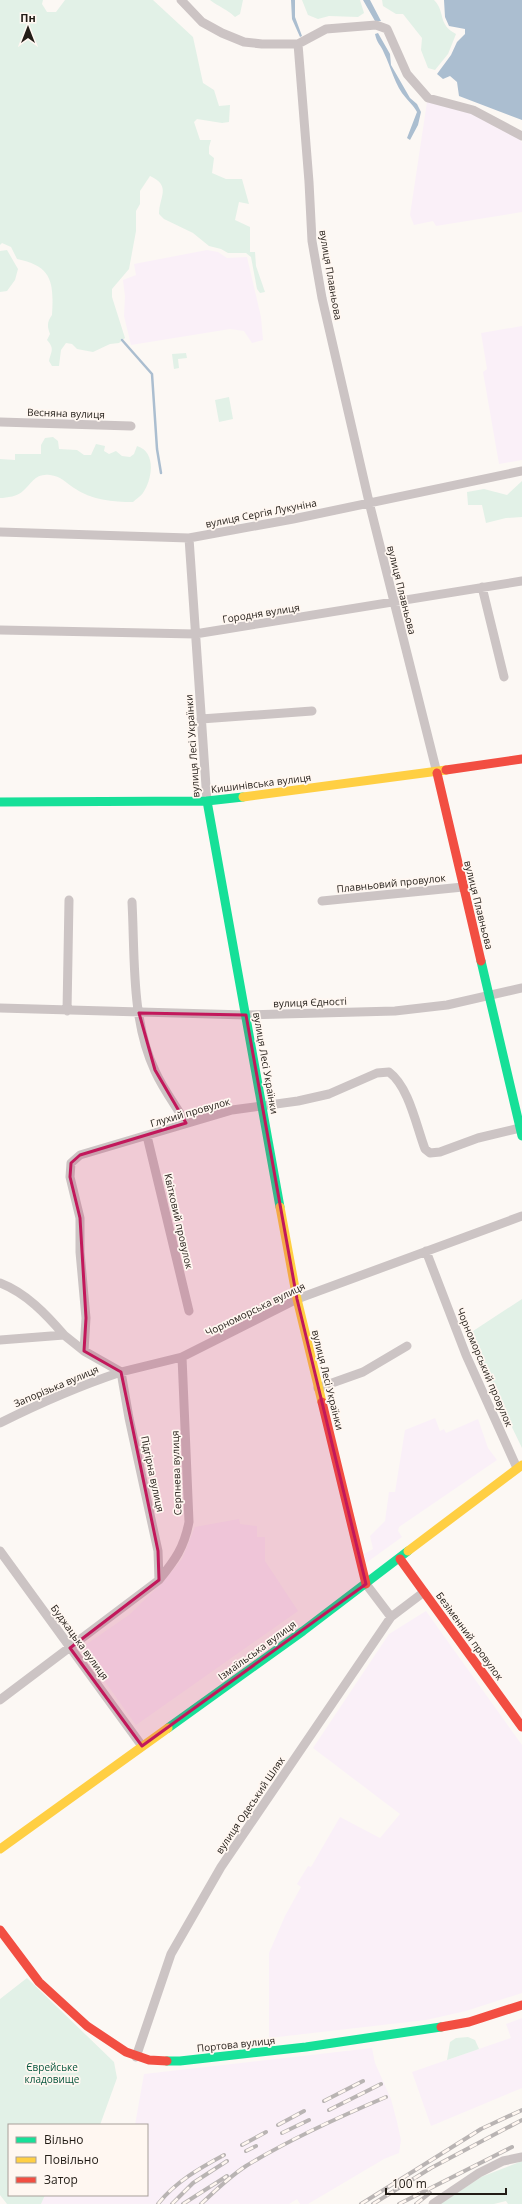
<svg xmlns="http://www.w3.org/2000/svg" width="522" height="2204" viewBox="0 0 522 2204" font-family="'Open Sans',sans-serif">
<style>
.industrial{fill:#faf0f8}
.green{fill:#e2f1e7}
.water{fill:#abbed0}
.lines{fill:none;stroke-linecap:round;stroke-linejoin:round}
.stream{stroke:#abbed0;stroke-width:2.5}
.street{stroke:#ccc4c4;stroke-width:9}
.fast{stroke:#16e098;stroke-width:9}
.slow{stroke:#ffcf43;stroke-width:9}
.jam{stroke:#f24e42;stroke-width:9}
.rail-casing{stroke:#b9b4b3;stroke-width:4}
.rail{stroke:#fff7f1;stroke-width:2.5;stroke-dasharray:8;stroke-linecap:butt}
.marked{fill:#c2185b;fill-opacity:0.2;stroke:#c2185b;stroke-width:3;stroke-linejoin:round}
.labels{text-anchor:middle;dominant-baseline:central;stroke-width:3.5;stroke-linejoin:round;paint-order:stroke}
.street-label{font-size:10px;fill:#221c16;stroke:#fff7f1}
.park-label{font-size:10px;fill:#07563d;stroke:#fff7f1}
</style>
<rect width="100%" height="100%" fill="#fcf8f4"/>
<!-- industrial -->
<path class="industrial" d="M427,102l44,10 48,26 3,5v69l-86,14 -3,-5 -19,4 -4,-10z
M207,250l11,2 9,6 20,-1 14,60 2,23 -11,3 -8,-12 -14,-2 -99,16 -7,-29 1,-20 -2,-16 13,-5 -2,-11z
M522,326v134l-23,4 -16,-92 4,-3 -6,-36z
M435,1418l5,13 4,-2 2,4 32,-14 10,29 9,12 -98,67 -1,4 4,6 -36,26 -2,-9 9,-5 -3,-13 15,-15 4,-29h6l10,-62z
M239,1519l1,5 17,2v11h8v24l33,50 -162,114 -55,-77 48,-33 34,-33 19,-23 13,-32z
M426,1611l96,134v248l-56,18 -40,9 -157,18v-85l16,-37 16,-29 -4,-3 11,-18 3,1 29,-50 40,21 20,-24 -87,-66 76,-114z
M522,2018v70l-91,38 -19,-54 99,-34 -5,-14z
M372,2048l3,15 16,36 6,23 4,18 -2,13 -15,6 -76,45h-8l-3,-5 -8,5h-248l4,-9h102v-70h-12l9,-51z"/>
<!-- green -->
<path class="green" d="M0,0h43l-1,4 5,8h9l9,-12h88l40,37 10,46 11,7 5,16 11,-1 -1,17 -7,1 -25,-4 -3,3 6,18h11l-2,7v7l5,4 -2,15 14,6h16l7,25 -10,-2 -4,18 15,7v25h5l1,14 9,26 -5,1 -3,-4 -6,-32 -5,-4h-18l-7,-4 -12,-3 -16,-13 -29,-14 -5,-5c0,-17 13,-28 -9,-38l-10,15v13l-4,7v20l-7,38 -17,20v8l13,41 -6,5 -9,1 -17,8 -16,-3 -5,-5 -6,-1 -5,7 -2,16h-7l-3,-5c2,-10 6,-12 -2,-21l3,-6c-3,-8 -3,-12 2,-19 2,-33 0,-49 -35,-56l-6,-12 -9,-4 -2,2z
M210,0h33l-3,14 -5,3c-8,-8 -16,-10 -25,-17z
M302,0h58l4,13 -6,4 -29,-1 -11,3 -10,-4z
M382,0h52c12,12 3,24 22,34l-8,20 -13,16 -7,-2 -7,-18 1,-12 -19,-24h-7l-13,-8z
M7,250l11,19 -3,11 -8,11 -7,1v-41z
M186,353l1,5 -9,1 1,9 -5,1 -2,-15z
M229,397l4,22 -14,3 -4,-22z
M53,437l5,4 1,8 18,1 7,5h7l5,-11 9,2 -1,5 5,3 7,-3 6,5 8,1 4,-3 3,-8c20,6 15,34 6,47 -2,3 -7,6 -10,9 -20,0 -42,-2 -59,-14 -8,-5 -13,-12 -24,-13 -15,-2 -18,8 -27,16 -5,5 -16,7 -23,7v-39l15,1v-6h26v-9l4,-7z
M522,481v36l-16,1 -20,5 -4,-18h-14l-1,-13 17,-3 23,6z
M522,1299v149l-47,-97 -5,-18z
M27,1978l87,84 3,16 -17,47h-91v70h36l-4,9h-34l-7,-9v-196z
M468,2037l7,3 4,9 -32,11 3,-18 6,-4z
M522,2161v43h-14l-2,-3 -12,3h-54l41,-27z"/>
<!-- water -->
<path class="water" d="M291,0h4v17l7,19 -2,1 -8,-18z
M363,0h7l11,21h-6z
M444,0h78v120l-63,-24 -2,-14 -7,-6 -7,3 -6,-5 14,-19 6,-13 8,-8v-5l-16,-3 -4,-9z
M378,33l12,21 1,11 19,33 7,6 4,8 -3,13 -8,15 -3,-2 10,-26c-4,-7 -7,-9 -11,-14 -11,-12 -15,-31 -22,-45 -3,-8 -7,-9 -9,-19z"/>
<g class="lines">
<!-- stream -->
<path class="stream" d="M122,340l30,34 5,75 4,24"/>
<!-- street -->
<path class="street" d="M181,0l21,22 20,11 22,9 18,2h36l28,-15 50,-4 11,4 20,45 21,24 45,12 49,26
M298,44l11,138 3,59 10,57 47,204 68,271
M0,422l131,4
M0,532l189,6 104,-19 229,-48
M189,538l18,263
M482,587l22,90
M0,630l195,4 327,-53
M201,719l111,-8
M322,901l141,-14
M132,902c3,55 -1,118 23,169 8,18 21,35 31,52
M0,1008l246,7 149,-4 52,-6 75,-17
M67,1011l2,-111
M147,1136l42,175
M426,1251l40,104 51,113
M0,1283c26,10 46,31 64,52
M0,1340l64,-5 20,16 37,21 61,-15 115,-58 225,-83
M84,1351l2,-33 -6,-66v-34l-10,-41 1,-14 9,-8 152,-45 66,-9 31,-7 48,-21 12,-1c20,15 27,53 36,77l5,4 10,-1 38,-14 42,-10
M318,1388l45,-16 44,-26
M0,1423c40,-20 79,-37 121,-51l8,46 29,133 1,29
M0,1551l142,195
M391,1617l33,-25
M0,1700l159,-120c16,-20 25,-32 30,-58l-7,-165
M136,2057l35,-103 50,-87 170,-250 -25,-33
M433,2204l46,-31 24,-12 19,-4"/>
<!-- fast -->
<path class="fast" d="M207,801l73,406
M0,802l207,-1 36,-4
M481,961l41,175
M168,1728l135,-97 105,-80
M167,2061h13l126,-14 135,-20"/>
<!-- slow -->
<path class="slow" d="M243,797l203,-27
M280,1207l17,92 25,103
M408,1551l114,-86
M0,1849l168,-121"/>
<!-- jam -->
<path class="jam" d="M446,770l76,-11
M437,773l44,188
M322,1402l44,182
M400,1559l122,168
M0,1930l39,52 48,44 39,26 23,8 18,1
M441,2027l28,-5 53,-17"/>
<!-- rail casing -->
<g class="rail-casing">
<path id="rail" d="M324,2101l39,-20
M329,2110l52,-26
M278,2125l26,-14
M282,2133l27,-13
M242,2145l24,-13
M246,2151l10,-5
M158,2204c17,-22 42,-36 66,-49
M172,2204l21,-21 34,-22
M183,2204l44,-28
M201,2204c14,-13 28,-27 45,-38 44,-27 93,-49 140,-69
M361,2204l120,-75 41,-19
M373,2204l58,-36 91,-48
M399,2204l113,-57
M416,2204l14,-11"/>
</g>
<!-- rail -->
<use href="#rail" class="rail"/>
</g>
<!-- marked area -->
<path class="marked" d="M139,1013l107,2 51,284 69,285 -224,162 -72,-98 89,-68 -1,-29 -37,-179 -37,-21 2,-33 -6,-100 -10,-41 1,-14 9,-8 106,-32 -31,-53z"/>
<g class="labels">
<!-- street labels -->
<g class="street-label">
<text transform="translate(331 275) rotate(80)">вулиця Плавньова</text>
<text transform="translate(66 413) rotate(2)">Весняна вулиця</text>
<text transform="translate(261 513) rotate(-11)">вулиця Сергія Лукуніна</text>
<text transform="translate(402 590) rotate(76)">вулиця Плавньова</text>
<text transform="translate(261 613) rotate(-9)">Городня вулиця</text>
<text transform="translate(192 746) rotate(-94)">вулиця Лесі Українки</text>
<text transform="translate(261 783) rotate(-7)">Кишинівська вулиця</text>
<text transform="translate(391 883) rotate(-6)">Плавньовий провулок</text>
<text transform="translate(479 905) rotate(76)">вулиця Плавньова</text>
<text transform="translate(310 1002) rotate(-2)">вулиця Єдності</text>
<text transform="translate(266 1063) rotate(80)">вулиця Лесі Українки</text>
<text transform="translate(190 1112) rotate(-16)">Глухий провулок</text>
<text transform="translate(179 1221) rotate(77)">Квітковий провулок</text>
<text transform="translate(255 1309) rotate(-26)">Чорноморська вулиця</text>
<text transform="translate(485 1367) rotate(67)">Чорноморський провулок</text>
<text transform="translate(328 1380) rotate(76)">вулиця Лесі Українки</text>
<text transform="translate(56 1386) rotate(-23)">Запорізька вулиця</text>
<text transform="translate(176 1473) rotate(-92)">Серпнева вулиця</text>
<text transform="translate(153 1474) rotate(78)">Підгірна вулиця</text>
<text transform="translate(470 1636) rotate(54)">Безіменний провулок</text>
<text transform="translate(80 1642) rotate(54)">Буджацька вулиця</text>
<text transform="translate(257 1650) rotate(-36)">Ізмаїльська вулиця</text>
<text transform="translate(250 1805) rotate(-56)">вулиця Одеський Шлях</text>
<text transform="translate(236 2044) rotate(-6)">Портова вулиця</text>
</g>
<!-- park labels -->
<g class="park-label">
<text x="52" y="2067">Єврейське<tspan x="52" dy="12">кладовище</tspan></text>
</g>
</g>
<!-- legend -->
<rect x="8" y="2124" width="140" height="72" fill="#fff7f1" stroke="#a79f99"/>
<rect x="16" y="2137" width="20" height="6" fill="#16e098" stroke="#a79f99"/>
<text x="44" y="2144" font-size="12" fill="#221c16">Вільно</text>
<rect x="16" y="2157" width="20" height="6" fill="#ffcf43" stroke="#a79f99"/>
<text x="44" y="2164" font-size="12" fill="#221c16">Повільно</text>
<rect x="16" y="2177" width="20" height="6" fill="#f24e42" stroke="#a79f99"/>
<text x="44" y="2184" font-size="12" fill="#221c16">Затор</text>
<!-- north arrow -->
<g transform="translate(28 28)" stroke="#fff7f1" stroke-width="3" paint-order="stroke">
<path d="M0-3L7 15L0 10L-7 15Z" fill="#221c16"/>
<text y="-6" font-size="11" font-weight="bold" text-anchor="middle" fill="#221c16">Пн</text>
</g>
<!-- scale -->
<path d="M386 2188v6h120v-6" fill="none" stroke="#221c16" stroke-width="2"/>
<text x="392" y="2188" font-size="12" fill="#221c16" stroke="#fff7f1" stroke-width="3" paint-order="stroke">100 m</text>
</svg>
